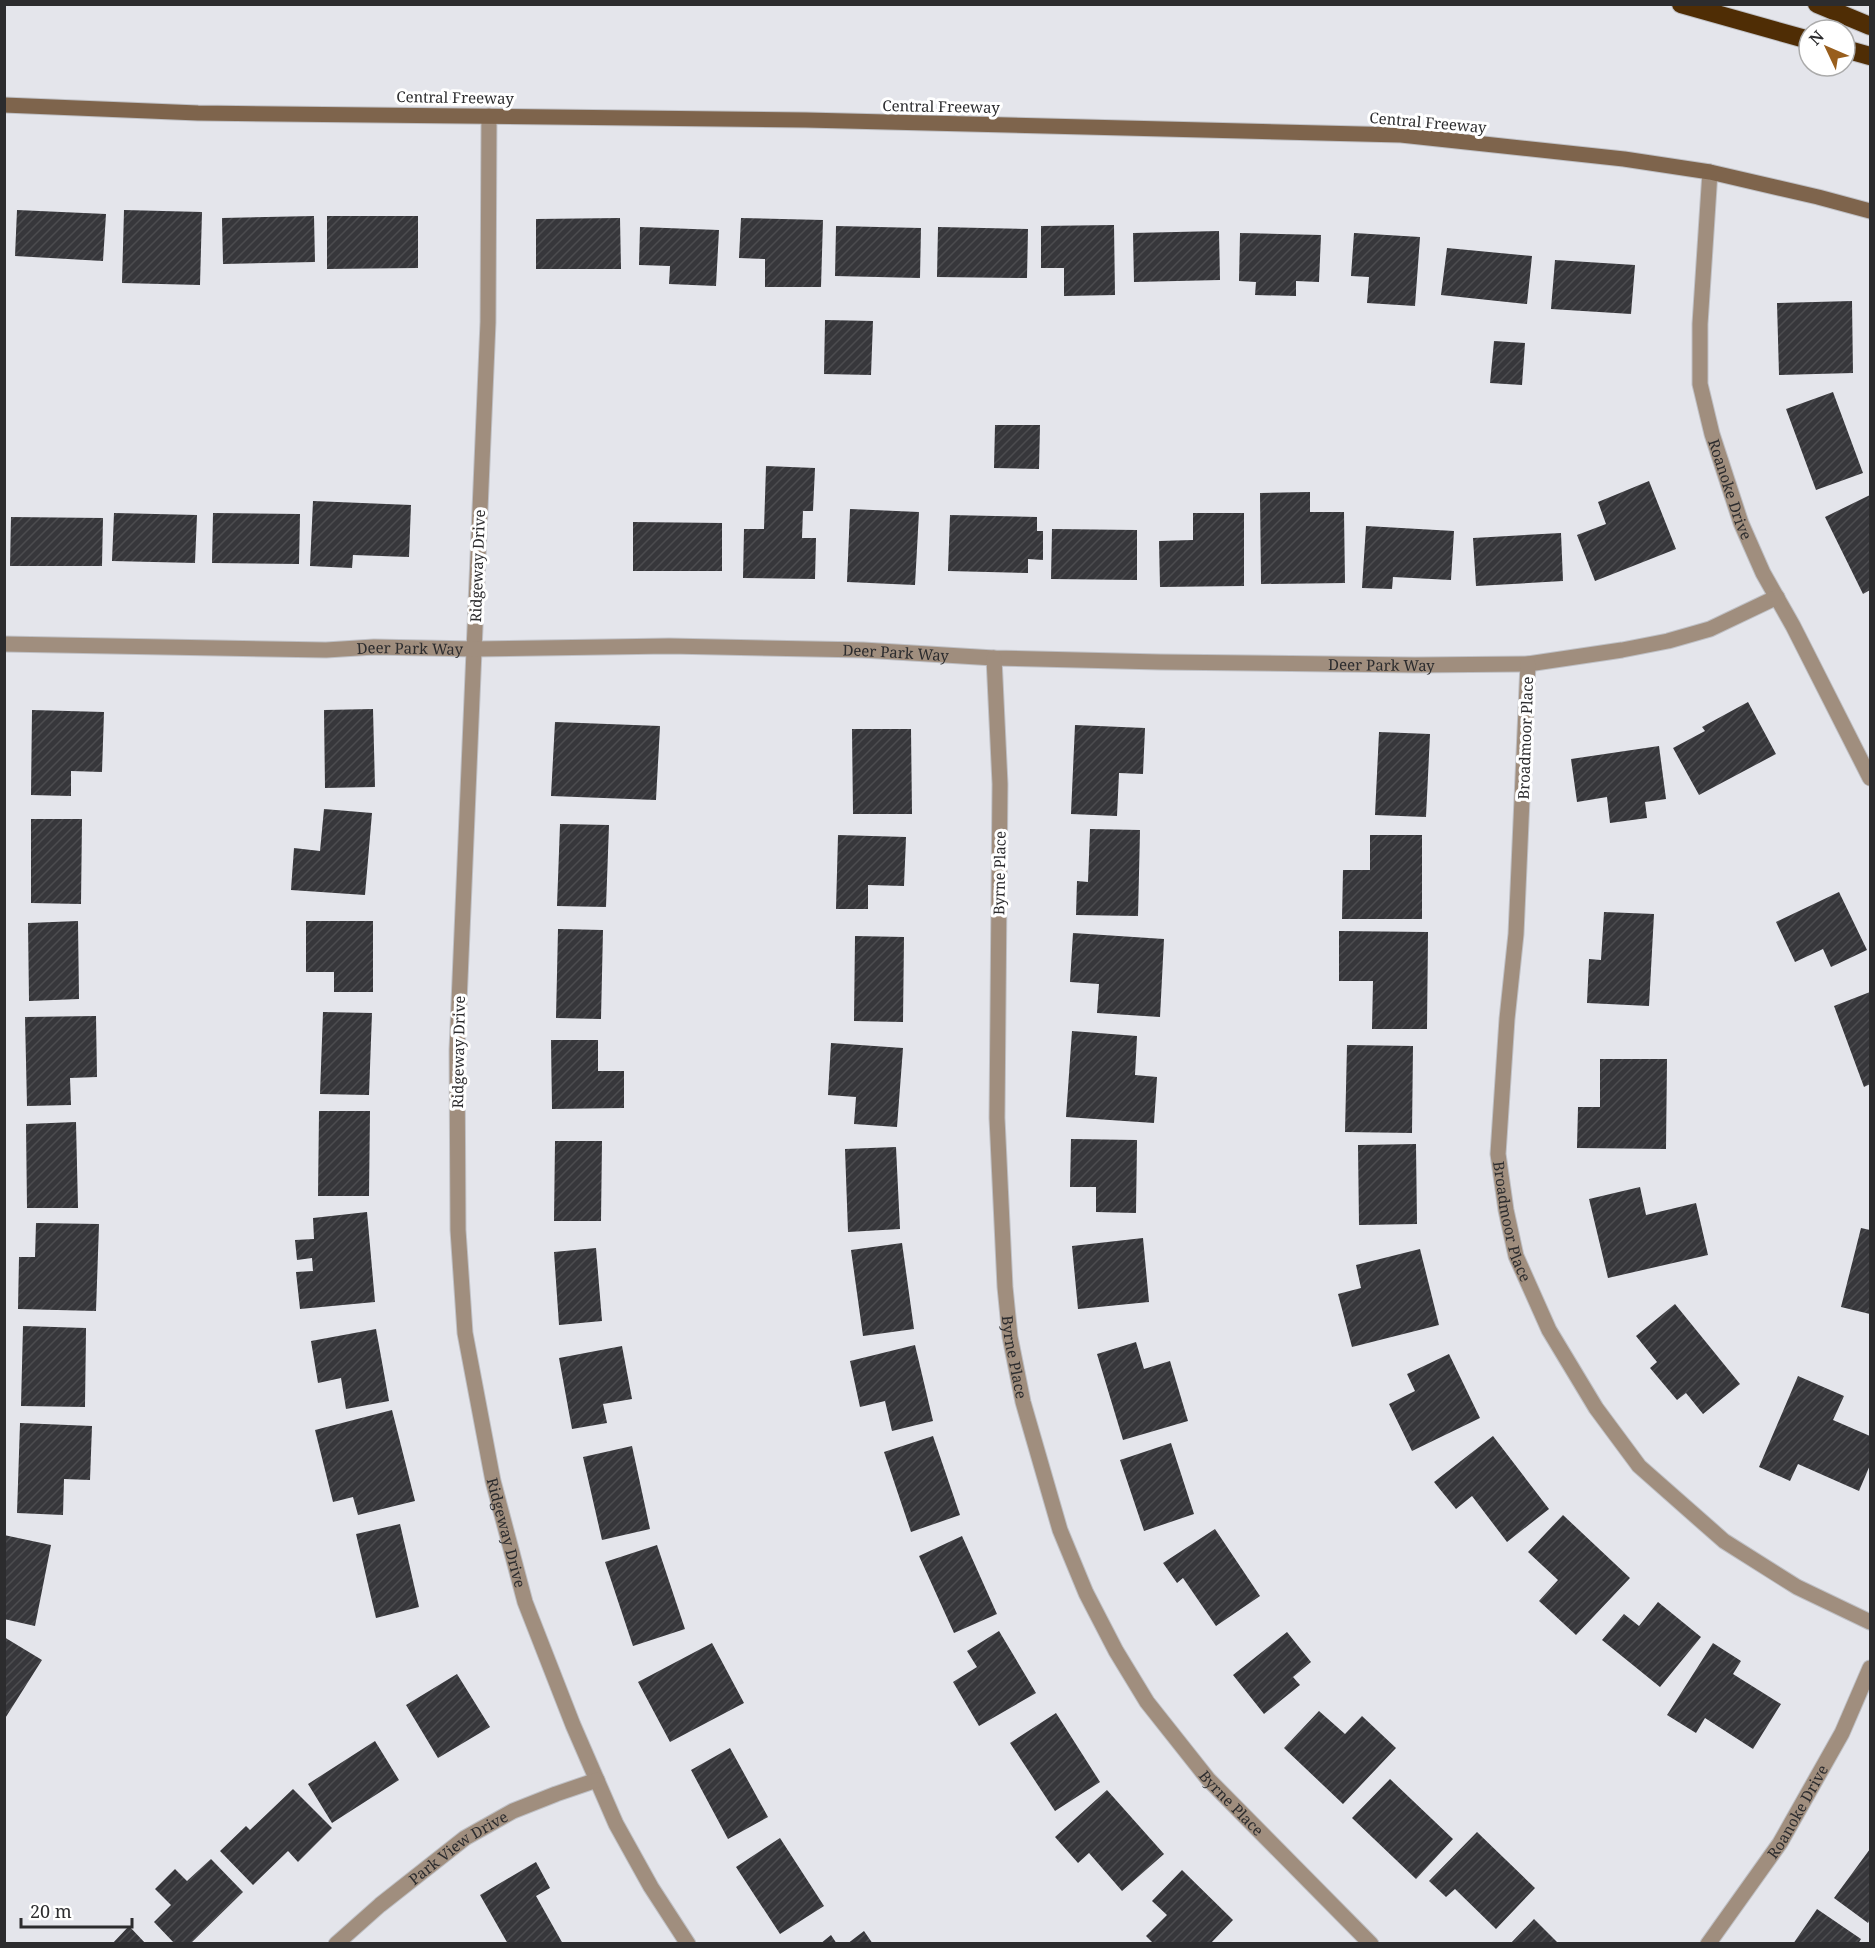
<svg xmlns="http://www.w3.org/2000/svg" width="1875" height="1948" viewBox="0 0 1875 1948" font-family="'Noto Serif',serif">
<style>
.building{fill:url(#building-hatch)}
.lines{fill:none;stroke-linecap:round;stroke-linejoin:round}
.minor-casing{stroke:#bfc0c5;stroke-width:17}
.secondary-casing{stroke:#bfc0c5;stroke-width:17}
.motorway-casing{stroke:#bfc0c5;stroke-width:20}
.minor{stroke:#a08e7e;stroke-width:15}
.secondary{stroke:#7e644c;stroke-width:15}
.motorway{stroke:#4f2d05;stroke-width:18}
.labels{text-anchor:middle;dominant-baseline:central;stroke-width:6;stroke-linejoin:round;paint-order:stroke}
.street-label{font-size:15px;fill:#2c2c2e;stroke:#fff}
</style>
<defs>
<pattern id="building-hatch" width="6" height="6" patternUnits="userSpaceOnUse" patternTransform="scale(1.5)"><rect width="6" height="6" fill="#37373b"/><path d="M-1 1l2-2M0 6l6-6M5 7l2-2" fill="none" stroke="#4c4c4f"/></pattern>
</defs>
<rect width="100%" height="100%" fill="#e4e5eb"/>
<!-- building -->
<path class="building" d="M17,210l89,4 -3,47 -88,-5z
M124,210l78,2 -2,73 -78,-2z
M314,216l1,46 -92,2 -1,-46z
M327,216h91v52l-91,1z
M620,218l1,51h-85v-50z
M741,218l82,2 -2,67h-56v-28l-26,-1z
M1114,225l1,70 -51,1v-28h-23v-42z
M836,226l85,2 -1,50 -85,-2z
M640,227l79,3 -3,56 -47,-2 1,-18 -31,-1z
M938,227l90,2 -1,49 -90,-1z
M1219,231l1,49 -86,2 -1,-49z
M1240,233l81,2 -2,47 -23,-1v15l-41,-1 1,-13 -17,-1z
M1354,233l66,4 -5,69 -48,-3 2,-26 -18,-1z
M1447,248l85,8 -5,48 -86,-9z
M1555,260l80,5 -4,49 -80,-5z
M1852,301l1,72 -74,2 -2,-72z
M825,320l48,1 -2,54 -47,-1z
M1494,341l31,2 -3,42 -32,-2z
M1833,392l30,81 -47,17 -30,-81z
M995,425h45l-1,44 -45,-1z
M766,466l49,2 -2,43h-10l-1,27h14l-1,41 -72,-1 1,-49h20z
M1649,481l27,68 -81,32 -18,-46 29,-11 -8,-22z
M1310,492v20h34l1,71 -84,1 -1,-91z
M1870,495v95l-7,4 -38,-77z
M313,501l98,4 -2,52 -56,-2 -1,13 -42,-2z
M850,509l69,3 -4,73 -68,-3z
M114,513l83,2 -2,48 -83,-2z
M213,513l87,1 -1,50 -87,-1z
M1193,513h51v73l-84,1 -1,-46 34,-1z
M950,515l87,2v14h6v29l-15,-1v14l-80,-2z
M11,517l92,1 -1,48h-92z
M633,522l89,1v48h-89z
M1366,526l88,5 -3,49 -58,-3 -1,12 -30,-1z
M1052,529l85,1v50l-86,-1z
M1561,533l2,48 -87,5 -3,-48z
M1748,702l28,52 -77,41 -26,-47 32,-17 -3,-4z
M373,709l2,78 -50,1 -1,-78z
M32,710l72,2 -2,60 -31,-1v25l-40,-1z
M555,722l105,4 -4,74 -105,-4z
M1075,725l70,3 -2,46 -24,-1 -2,43 -46,-2z
M852,729h59l1,85h-59z
M1379,732l51,2 -4,83 -51,-2z
M1659,746l7,53 -21,3 2,16 -37,5 -3,-26 -30,5 -6,-43z
M324,809l48,4 -7,82 -74,-5 3,-42 26,3z
M31,819h51l-1,85 -50,-1z
M560,824l49,1 -3,82 -49,-1z
M1090,829l50,1 -2,86 -62,-1 1,-34 11,1z
M838,835l68,2 -2,49 -36,-1v24h-32z
M1370,835h52v84h-80l1,-49h27z
M1839,892l28,58 -36,17 -8,-18 -28,13 -19,-40z
M1604,912l50,2 -5,92 -62,-3 2,-44 12,1z
M78,921l1,78 -50,2 -1,-78z
M306,921h67v71h-39v-20h-28z
M558,929l45,1 -2,89 -45,-1z
M1339,931l89,1 -1,97h-55l1,-48h-34z
M1073,933l91,6 -4,78 -63,-4 2,-29 -29,-2z
M855,936l49,1 -1,85 -49,-1z
M1870,992v92l-6,3 -30,-81z
M323,1012l49,1 -3,82 -49,-1z
M96,1016l1,61 -27,1 1,27 -44,1 -2,-89z
M1072,1031l65,5 -2,39 22,2 -3,46 -88,-6z
M551,1040h47v31h26v37l-72,1z
M831,1043l72,5 -6,79 -43,-3 2,-27 -28,-2z
M1347,1045l66,1 -1,87 -67,-1z
M1600,1059h67l-1,90 -89,-1 1,-41h22z
M319,1111h51l-1,85h-51z
M76,1122l2,86h-51l-1,-84z
M1071,1139l66,1 -1,73 -40,-1v-25h-26z
M555,1141h47l-1,80h-47z
M1416,1144l1,80 -58,1 -1,-80z
M896,1147l4,82 -52,3 -3,-83z
M1640,1187l6,28 50,-12 12,52 -100,23 -19,-79z
M367,1212l8,90 -75,7 -4,-37 17,-1 -1,-13 -15,2 -2,-20 19,-1 -1,-21z
M36,1223l63,1 -3,87 -78,-2 1,-52h16z
M1861,1228l9,2v84l-29,-7z
M1143,1238l6,64 -71,7 -6,-63z
M902,1243l12,86 -51,7 -12,-86z
M596,1248l6,73 -43,4 -5,-73z
M1420,1249l19,76 -87,22 -14,-53 23,-6 -5,-23z
M1675,1304l65,80 -37,30 -17,-21 -9,7 -27,-32 7,-6 -21,-26z
M23,1326l63,2 -1,79 -64,-1z
M376,1329l13,72 -43,8 -5,-31 -23,5 -7,-42z
M1136,1342l8,27 26,-8 18,60 -65,19 -26,-86z
M915,1345l18,76 -41,10 -7,-30 -25,6 -10,-46z
M622,1346l10,53 -29,5 4,19 -35,6 -13,-71z
M1449,1354l31,64 -68,33 -23,-47 26,-13 -8,-17z
M1798,1376l46,20 -11,24 37,16v29l-11,26 -61,-27 -8,17 -31,-14z
M392,1410l23,91 -57,14 -5,-18 -20,5 -18,-72z
M20,1423l72,3 -2,54 -26,-1 -1,36 -46,-2z
M933,1436l27,79 -49,17 -27,-80z
M1493,1436l56,73 -42,33 -35,-46 -16,13 -22,-27z
M1171,1443l23,71 -50,17 -24,-71z
M632,1446l18,83 -48,11 -19,-83z
M1563,1515l67,63 -54,57 -37,-34 19,-21 -30,-28z
M400,1524l19,83 -43,11 -20,-84z
M1215,1529l45,67 -44,30 -33,-48 -6,5 -14,-20z
M4,1535l47,10 -16,81 -31,-7z
M962,1536l35,78 -43,19 -35,-77z
M657,1545l28,84 -52,17 -28,-84z
M1658,1602l43,35 -41,50 -58,-47 22,-26 15,12z
M999,1631l37,62 -57,33 -26,-44 24,-15 -10,-16z
M1287,1632l24,30 -18,15 7,8 -36,29 -31,-39z
M4,1637l38,23 -38,60z
M712,1643l32,60 -74,39 -32,-60z
M1713,1643l28,18 -8,13 48,30 -28,45 -48,-31 -9,15 -29,-18z
M457,1674l33,53 -52,31 -32,-53z
M1319,1711l26,23 17,-18 34,32 -53,56 -59,-56z
M1056,1713l44,69 -45,29 -45,-68z
M375,1741l24,39 -67,43 -24,-39z
M730,1748l38,69 -40,22 -37,-69z
M1390,1779l63,60 -37,40 -64,-61z
M293,1789l39,39 -34,34 -10,-11 -35,34 -33,-34 26,-25 4,4z
M1107,1790l57,64 -42,37 -33,-38 -11,10 -23,-26z
M1477,1832l58,56 -39,41 -41,-40 -9,8 -17,-16z
M780,1838l44,68 -44,28 -44,-67z
M1870,1849v70l-2,4 -34,-25z
M211,1859l32,33 -53,52h-15l-21,-22 17,-17 -16,-16 20,-20 12,12z
M536,1862l14,26 -14,8 27,48h-55l-28,-49z
M1182,1870l51,50 -23,24h-56l-8,-8 21,-21 -15,-14z
M1817,1909l44,30 -3,5h-65z
M1534,1919l25,25h-49z
M129,1926l17,18h-34z
M864,1931l9,13h-26z
M831,1935l6,9h-17z"/>
<g class="lines">
<!-- minor casing -->
<g class="minor-casing">
<g id="minor">
<path id="s1" d="M489,116l-1,206 -31,728 1,180 7,103 28,148 32,121 48,123 43,99 35,63 37,57"/>
<path id="s2" d="M1710,172l-10,152v60l12,50 29,89 22,50 30,53 77,152"/>
<path id="s3" d="M4,644l322,6 48,-3 100,2 195,-3 194,4 131,8 166,4 255,3 113,-1 94,-14 46,-9 42,-12 67,-32"/>
<path id="s4" d="M994,658l6,126 -3,334 8,169 5,50 13,65 37,128 26,63 30,58 31,51 61,77 163,165"/>
<path id="s5" d="M1528,664l-12,270 -9,85 -9,135 8,56 10,46 33,74 47,78 43,58 85,75 73,46 73,35"/>
<path id="s6" d="M336,1944l44,-39 85,-67 48,-27 43,-17 41,-14"/>
<path id="s7" d="M1708,1944l72,-101 62,-110 28,-65"/>
</g>
</g>
<!-- secondary casing -->
<g class="secondary-casing">
<path id="secondary" d="M4,105l194,8 608,7 595,15 223,24 86,13 108,25 52,14"/>
</g>
<!-- motorway casing -->
<g class="motorway-casing">
<path id="motorway" d="M1681,4l128,36
M1817,4l53,22
M1845,49l25,7"/>
</g>
<!-- minor -->
<use href="#minor" class="minor"/>
<!-- secondary -->
<use href="#secondary" class="secondary"/>
<!-- motorway -->
<use href="#motorway" class="motorway"/>
</g>
<g class="labels">
<!-- street labels -->
<g class="street-label">
<text transform="translate(455 97) rotate(1)">Central Freeway</text>
<text transform="translate(941 106) rotate(1)">Central Freeway</text>
<text transform="translate(1428 122) rotate(5)">Central Freeway</text>
<text stroke="none"><textPath href="#s2" startOffset="322">Roanoke Drive</textPath></text>
<text transform="translate(477 566) rotate(-88)">Ridgeway Drive</text>
<text stroke="none"><textPath href="#s3" startOffset="406">Deer Park Way</textPath></text>
<text stroke="none"><textPath href="#s3" startOffset="892">Deer Park Way</textPath></text>
<text stroke="none"><textPath href="#s3" startOffset="1378">Deer Park Way</textPath></text>
<text transform="translate(1525 738) rotate(-88)">Broadmoor Place</text>
<text transform="translate(999 873) rotate(-89)">Byrne Place</text>
<text transform="translate(458 1052) rotate(-89)">Ridgeway Drive</text>
<text stroke="none"><textPath href="#s5" startOffset="560">Broadmoor Place</textPath></text>
<text stroke="none"><textPath href="#s4" startOffset="700">Byrne Place</textPath></text>
<text stroke="none"><textPath href="#s1" startOffset="1422">Ridgeway Drive</textPath></text>
<text stroke="none"><textPath href="#s4" startOffset="1204">Byrne Place</textPath></text>
<text stroke="none"><textPath href="#s7" startOffset="160">Roanoke Drive</textPath></text>
<text stroke="none"><textPath href="#s6" startOffset="156">Park View Drive</textPath></text>
</g>
</g>
<!-- border -->
<rect width="1875" height="1948" fill="none" stroke="#2c2c2e" stroke-width="12"/>
<!-- north arrow -->
<g transform="translate(1827 48) rotate(314)"><circle r="28" fill="#ffffff" stroke="#ababab" stroke-width="1.5"/>
<path d="M0-4.5L10 22L0 15L-10 22Z" fill="#985e1d"/>
<text y="-9" font-size="16" font-weight="bold" text-anchor="middle" fill="#2c2c2e">N</text>
</g>
<!-- scale -->
<path d="M21 1918v9h111v-9" fill="none" stroke="#2c2c2e" stroke-width="3"/>
<text x="30" y="1918" font-size="18" fill="#2c2c2e" stroke="#ffffff" stroke-width="4.5" paint-order="stroke">20 m</text>
</svg>
